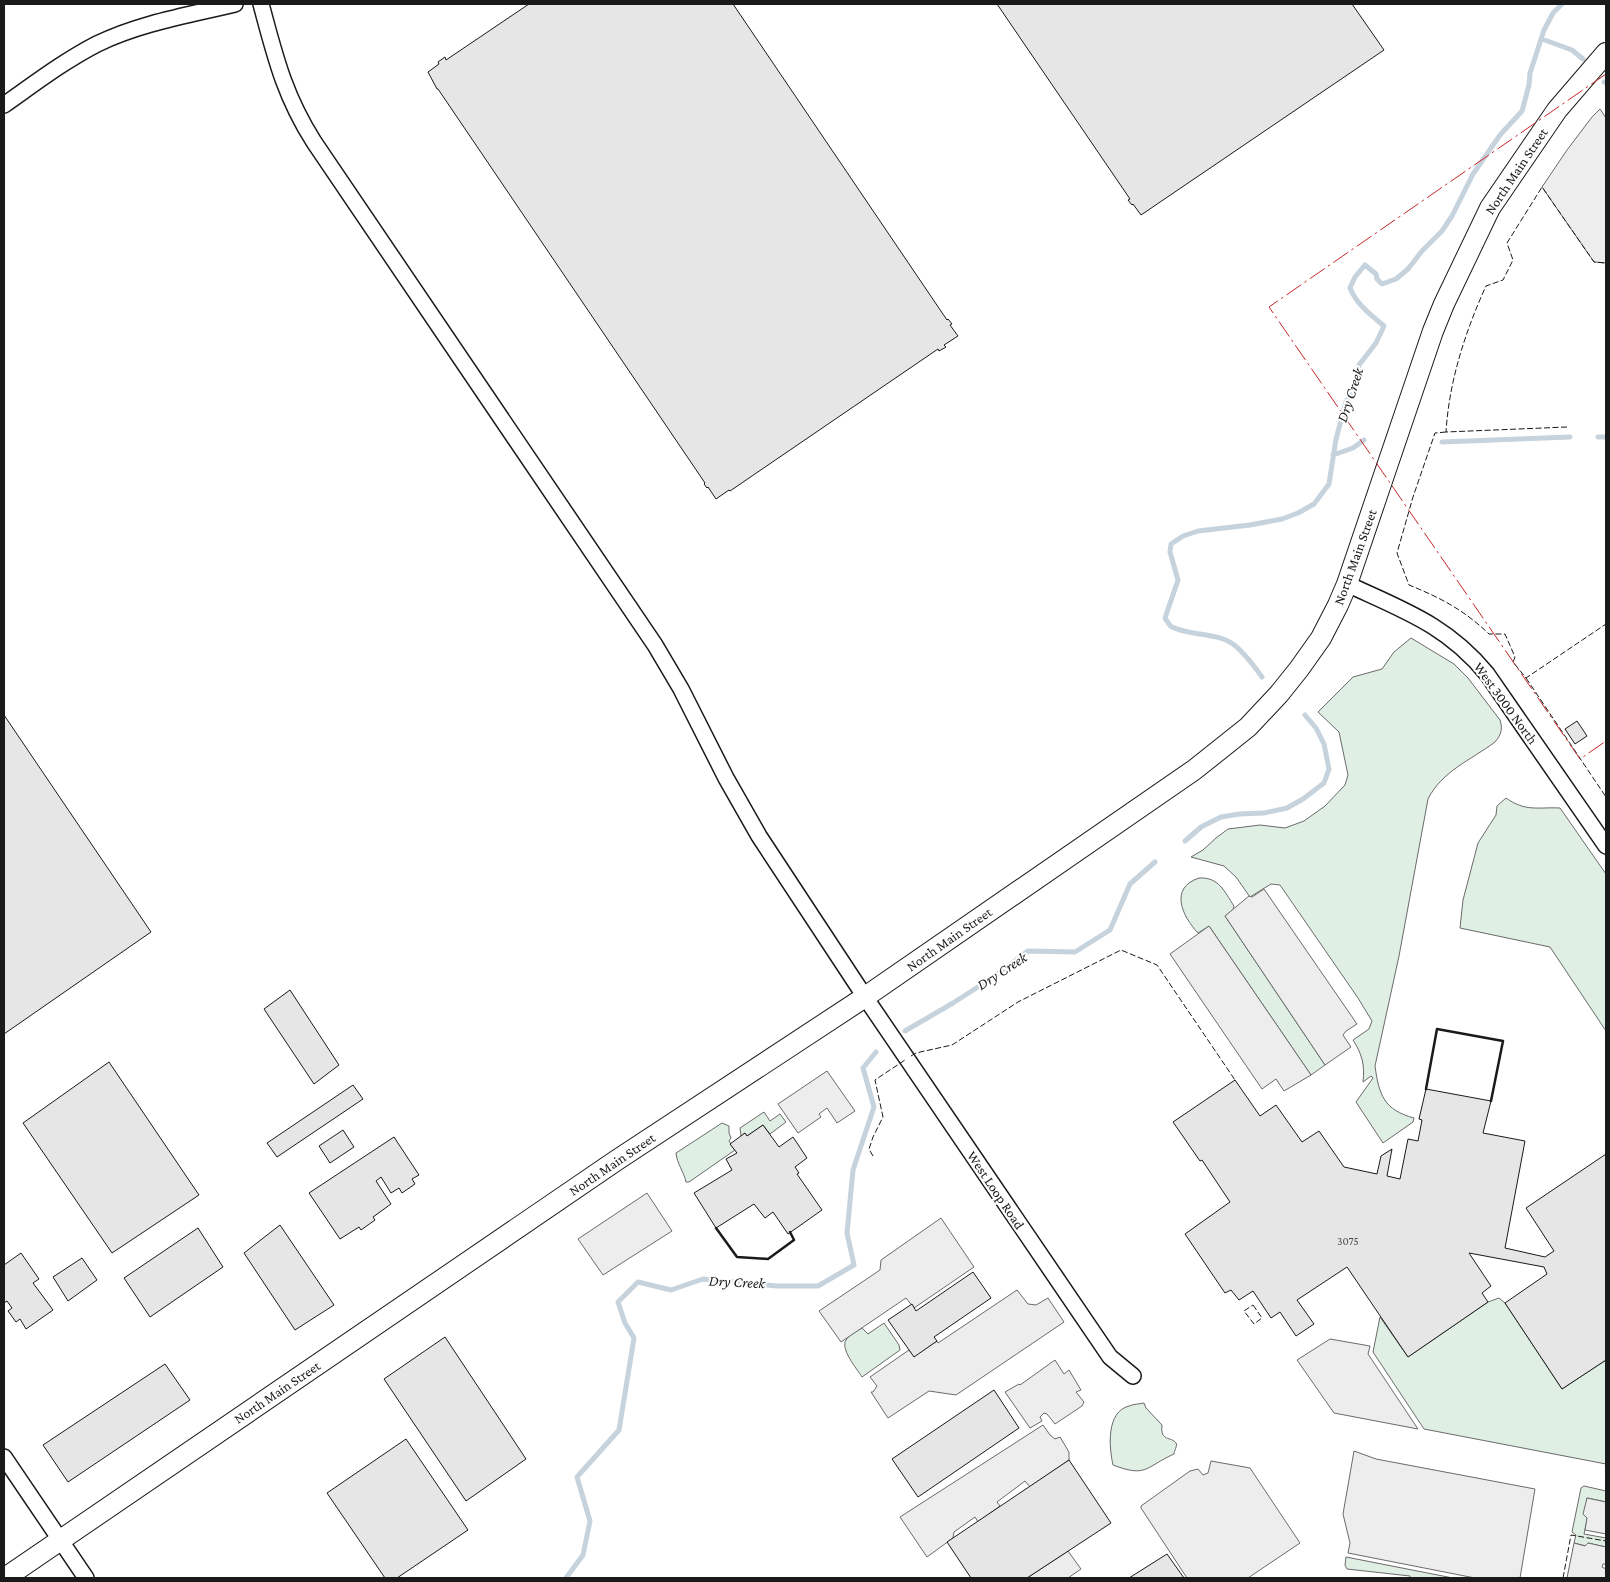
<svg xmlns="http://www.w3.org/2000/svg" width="1610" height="1582" viewBox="0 0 1610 1582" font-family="'Crimson Pro',serif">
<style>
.green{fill:#e0efe3;stroke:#6a6a6a}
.parking{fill:#ededed;stroke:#6a6a6a}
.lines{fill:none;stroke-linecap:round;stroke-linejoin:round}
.stream{stroke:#c6d2dc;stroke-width:5}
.building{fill:#e6e6e6;stroke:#1a1a1a}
.street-casing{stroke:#1a1a1a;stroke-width:18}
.secondary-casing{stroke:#1a1a1a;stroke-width:22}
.street{stroke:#fff;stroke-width:15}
.secondary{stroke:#fff;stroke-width:20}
.fence{stroke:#1a1a1a;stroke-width:1;stroke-dasharray:6 2.5;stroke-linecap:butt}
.wall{stroke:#1a1a1a;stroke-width:2.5}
.power{stroke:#c62828;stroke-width:1;stroke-dasharray:18 4 2.5 4;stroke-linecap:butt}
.labels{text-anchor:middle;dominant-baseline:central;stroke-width:4;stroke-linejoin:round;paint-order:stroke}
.number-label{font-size:11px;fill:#4d4d4d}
.street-label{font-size:14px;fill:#1a1a1a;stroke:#fff}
.water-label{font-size:15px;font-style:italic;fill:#1a1a1a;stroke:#fff}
</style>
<rect width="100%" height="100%" fill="#fff"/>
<!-- green -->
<path class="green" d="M1411,638l43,26 14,14 32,42c3,9 1,15 -5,22 -24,18 -53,29 -67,57l-29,157 -24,110c4,29 9,44 39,52l-1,4 -30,21 -27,-41 17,-24 -2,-2 -8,6c2,-17 -1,-28 -10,-42l16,-11 3,-8 -14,-23 -78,-113 -9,-1 -21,13 -14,-20 -12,-11 -33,-9 12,-7 13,-12 12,-9 32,-4 25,3 19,-7 21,-15 20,-21 3,-10 -9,-43 -21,-20 35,-35 29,-8 12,-17z
M1506,798c20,14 31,9 54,10l46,66v157l-56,-84 -90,-19 3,-28 15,-57 18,-28 1,-9z
M1199,878c20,-1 25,13 35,28l-1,4 -8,6 100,149 -14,10 -102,-149 -11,7c-16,-17 -29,-45 1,-55z
M764,1112l6,9 10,-7 6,8 -16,12 -7,-9 -16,11 -2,-3 -4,3 -1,-8z
M722,1123l7,3v7l2,5 -2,3 6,9 -46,32h-3c-2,-10 -9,-18 -10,-29z
M1499,1298l6,5 57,86 44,-29v104l-182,-35 -51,-77 7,-35 28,40 80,-55z
M884,1323l15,22 1,5 -38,27c-5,-8 -22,-28 -16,-37 3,-5 11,-9 16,-12l6,6z
M1144,1403l2,5 16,17c-2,17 9,11 14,18 2,2 -2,8 -2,11 -29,13 -27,24 -61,11 -4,-18 -7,-53 16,-59 5,-2 10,-2 15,-3z
M1584,1486l22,5v11l-19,-4v22l-3,14 22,4v9l-18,-4 -2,3 -12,-3 2,-8 -4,-3 9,-44z
M1346,1557l107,21h-43v-2l-63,-7 -2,-4z"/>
<!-- parking -->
<path class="parking" d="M1600,109l6,9v145l-12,-1 -52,-75 25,-37 25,-33z
M1264,889l93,135 -11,7 -3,4 8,12 -26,18 -100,-149 24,-20 3,1z
M1209,926l102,149 -27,16 -8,-12 -14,10 -92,-135z
M827,1071l28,40 -18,12 -10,-15 -8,6 2,3 -23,16 -20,-29z
M647,1193l25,38 -69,44 -25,-36z
M941,1218l33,49 -60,41 -8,-10 -65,44 -22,-31 61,-41 1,-10z
M1017,1290l11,14 8,1 12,-7 16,24 -108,73 -27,-4 -41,27 -17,-26h2l4,-6 -7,-9 39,-27 5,6 23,-15 1,2z
M1330,1339l40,7 -2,8 50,75 -84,-16 -37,-53z
M1055,1360l9,14 5,-4 12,20 -5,2 8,10 -2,4 -27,18 -8,-10 -3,-1 -4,4 2,4 -12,7 -25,-36 14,-8 1,1z
M1043,1425l7,10 5,4 5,-2 9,15v8l-39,27 -5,-6 -28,21 3,4 -22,16 -3,-5 -21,15 -1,6 -26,19 -27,-40z
M1354,1451l22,8 159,30 -15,89h-45l-127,-25 2,-10 -7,-29z
M1211,1461l39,7 50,75 -52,35h-61l-46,-70v-2l49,-35 8,-2 5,6 5,-2z
M1587,1498l19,4v32l-21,-4 2,-12 -4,-4z
M1574,1543l11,3 3,-3 18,4v17h-3l-1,3 4,2v9h-39z
M1068,1551l13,18 -13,9h-41z"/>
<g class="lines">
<!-- stream -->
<path class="stream" d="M1542,39l30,11 11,9
M1604,82l2,1
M1598,437h8
M1442,442l128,-5
M1333,455l20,-7 11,-8
M1262,677c-8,-11 -17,-24 -29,-33 -18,-12 -43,-8 -61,-17 -3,-2 -5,-6 -7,-9l13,-38 -8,-28 1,-8 12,-8 15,-5 52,-6 32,-6 16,-6 16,-9 15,-20 7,-45 10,-37 8,-12 5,-25 17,-22 8,-17c-14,-12 -27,-21 -34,-38l5,-11 10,-12 11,9 1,5 5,5 14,-5 12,-10 14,-18 20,-20 10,-15 21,-42 27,-39 22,-24 7,-26 1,-12 14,-43 9,-17 9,-9
M1185,841l16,-14 20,-10 18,-3 25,-1 23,-5 16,-9 21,-16 5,-14 -5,-25 -8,-16 -11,-13
M905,1031l48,-28 42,-27 33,-25 47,1 35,-22 20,-46 25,-22
M566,1578l17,-23 7,-34 -13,-44 42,-47 15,-92 -9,-15 -7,-21 20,-20 33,8 32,-11 74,7h41l36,-21 -7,-32 6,-63 21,-63 -11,-39 13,-16"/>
</g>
<!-- building -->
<path class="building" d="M529,4h204l214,316 1,-1 4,5 -2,1 8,11 -14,9 2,2 -7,4 -1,-2 -208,142 -1,-1 -13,9 -8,-12 -1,1 -3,-4 1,-1 -267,-394h-1l-9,-17 11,-8 -1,-2 7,-5 1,3z
M997,4h355l32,46 -243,165 -8,-11 -1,1 -4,-5 2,-1z
M4,715l147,217 -147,102z
M1577,721l10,15 -12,8 -10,-15z
M290,990l49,75 -25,19 -50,-75z
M109,1062l90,133 -87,58 -89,-130z
M1235,1080l25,36 16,-11 26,37 17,-11 25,36 33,7 4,-18 11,-7 -5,27 13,3 8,-40 10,2 4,-21 -3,-1 7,-30 65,12 -8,32 42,8 -20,107 40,9 9,-6 -28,-43 80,-54v206l-44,29 -57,-86 42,-29 -3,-7 -75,-14 22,33 -9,7 6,9 -80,55 -61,-90 -50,33 17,24 -18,12 -16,-24 -9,6 -18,-27 -14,9 -8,-10 -6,3 -40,-59 45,-32 -28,-42 -2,1 -27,-39z
M353,1085l10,14 -86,58 -10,-14z
M763,1125l16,22 14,-10 14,21 -12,9 4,6 -2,1 25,36 -34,24 -15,-22 -8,6 -11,-14 -38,24 -22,-35 38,-23 -6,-11 11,-6 -7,-9 15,-11 2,3z
M343,1130l11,17 -24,16 -11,-17z
M394,1137l25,38 -7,4 3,5 -13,9 -3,-5 -8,5 -10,-16 -5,4 15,23 -18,13 2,3 -14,10 -2,-3 -19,12 -31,-46z
M280,1225l54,80 -39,25 -51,-77z
M198,1228l25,39 -73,50 -26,-39z
M21,1253l18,26 -6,4 20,27 -27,19 -6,-10 -4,3 -8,-11 4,-3 -5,-7 -3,2v-38z
M82,1258l15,22 -29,21 -15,-24z
M973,1272l18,26 -57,39 3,4 -23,16 -26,-37 24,-16 4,7z
M445,1337l81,122 -60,42 -82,-122z
M165,1364l25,36 -122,82 -25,-37z
M994,1390l25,38 -101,69 -26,-38z
M406,1439l62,91 -71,48h-12l-58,-85z
M1069,1460l42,63 -84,55h-56l-24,-36z
M1167,1554l17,24h-55z"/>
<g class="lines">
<!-- street casing -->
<g class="street-casing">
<path id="street" d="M261,4c14,52 23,91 53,138l341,503 26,44 45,89 33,58 106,161 245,360 23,19
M4,105c30,-21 60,-44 93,-61 43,-21 92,-29 138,-40
M1347,584c56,26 100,41 140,90l119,172
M4,1457l82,121"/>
</g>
<!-- secondary casing -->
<g class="secondary-casing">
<path id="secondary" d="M5,1578l612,-418 248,-163 329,-227 54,-43 31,-33 20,-25 22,-31 17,-33 9,-21 86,-253 11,-27 46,-96 67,-98 49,-57"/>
</g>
<!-- street -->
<use href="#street" class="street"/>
<!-- secondary -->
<use href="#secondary" class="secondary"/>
<!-- fence -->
<path class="fence" d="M1567,427l-121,5c3,-50 19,-100 40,-146l17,-6 10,-20 -6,-17 35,-56 52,75 12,1
M1446,432l-11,1 -22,64 -16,56 12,32c32,13 55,25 80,49h16l10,23 -2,5 13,16 80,-54
M1526,678l80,119
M911,1056l5,-3 36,-8 66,-43 103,-52 36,15 78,115
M873,1156l-4,-7 4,-12 10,-20 -8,-37 30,-20
M1253,1305l9,13 -8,6 -10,-13z
M1563,1578l8,-43 35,6"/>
<!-- wall -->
<path class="wall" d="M1426,1089l11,-60 66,12 -12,60
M716,1228l21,29 31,2 26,-19 -4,-8"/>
<!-- power -->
<path class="power" d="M1606,74l-337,233 311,452 26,-18"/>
</g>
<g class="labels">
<!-- number labels -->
<g class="number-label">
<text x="1348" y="1241">3075</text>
</g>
<!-- street labels -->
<g class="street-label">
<text transform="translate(1516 171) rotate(-56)">North Main Street</text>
<text transform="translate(1355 557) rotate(-70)">North Main Street</text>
<text transform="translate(1506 703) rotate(54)">West 3000 North</text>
<text transform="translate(949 939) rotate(-35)">North Main Street</text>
<text transform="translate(612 1164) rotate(-34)">North Main Street</text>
<text transform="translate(996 1190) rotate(56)">West Loop Road</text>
<text transform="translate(277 1392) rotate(-34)">North Main Street</text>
</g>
<!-- water labels -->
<g class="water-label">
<text transform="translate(1350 395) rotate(-72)">Dry Creek</text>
<text transform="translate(1002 971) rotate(-33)">Dry Creek</text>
<text transform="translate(737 1282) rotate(3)">Dry Creek</text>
</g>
</g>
<!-- border -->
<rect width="1610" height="1582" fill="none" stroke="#1a1a1a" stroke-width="10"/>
</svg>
